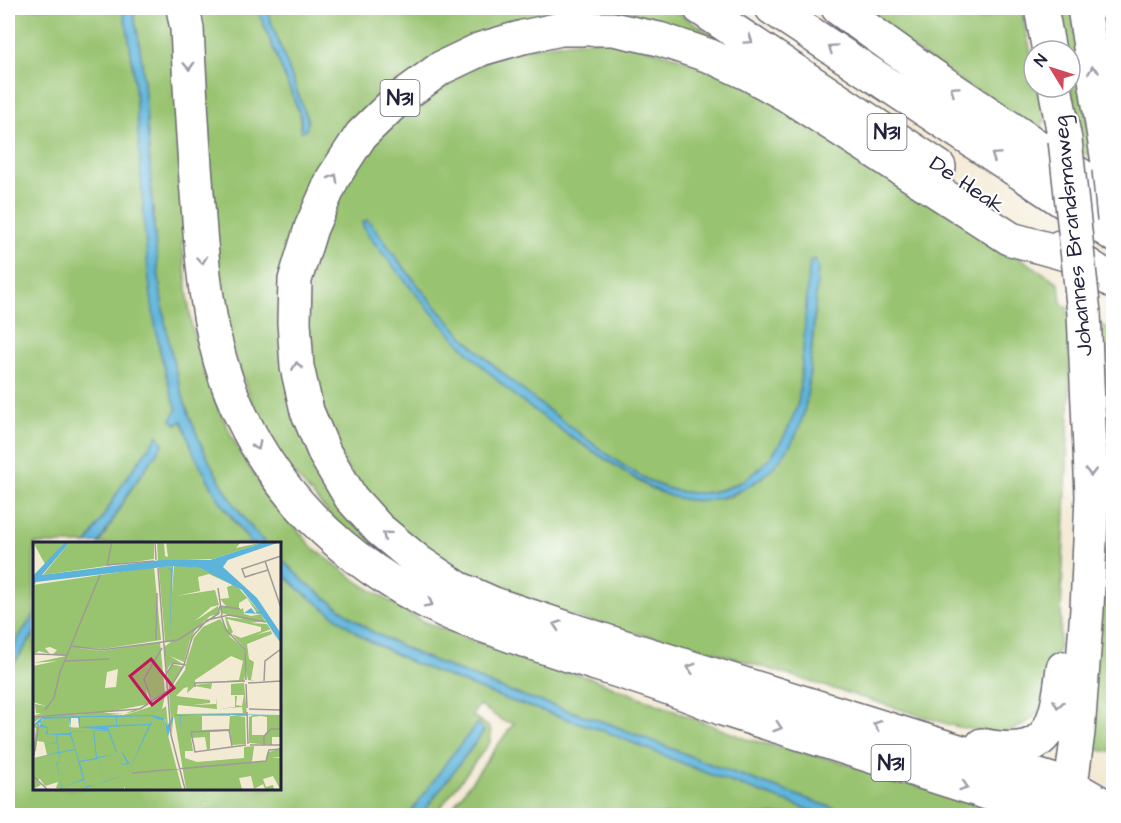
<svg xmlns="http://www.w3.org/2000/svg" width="1121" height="823" viewBox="0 0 1121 823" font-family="'Architects Daughter',sans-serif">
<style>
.green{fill:#98c36f;stroke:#5d7255;stroke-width:1.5;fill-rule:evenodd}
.water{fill:#5db4da;stroke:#406b8a;stroke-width:1.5}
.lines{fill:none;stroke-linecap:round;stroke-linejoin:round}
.highway-casing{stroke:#6b6871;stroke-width:36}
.highway{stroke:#fff;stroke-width:33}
.highway-bridge-casing{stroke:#6b6871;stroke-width:36;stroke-linecap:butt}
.highway-bridge{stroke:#fff;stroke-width:33}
.oneway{stroke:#9c9ca7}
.labels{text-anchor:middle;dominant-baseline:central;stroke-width:4.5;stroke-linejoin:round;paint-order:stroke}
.shield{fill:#fff;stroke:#646476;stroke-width:1.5}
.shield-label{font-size:21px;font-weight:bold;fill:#22223b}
.street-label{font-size:22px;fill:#22223b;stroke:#fff}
.inset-road{fill:none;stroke:#9f9a97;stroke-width:1.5}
.view{fill:#c2185b;fill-opacity:0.15;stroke:#c2185b;stroke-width:3}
.inset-edge{fill:none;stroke:#22223b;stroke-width:3}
</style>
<rect width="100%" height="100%" fill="#fff"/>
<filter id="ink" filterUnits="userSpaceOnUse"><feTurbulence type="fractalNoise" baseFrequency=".0167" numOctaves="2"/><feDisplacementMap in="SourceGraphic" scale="12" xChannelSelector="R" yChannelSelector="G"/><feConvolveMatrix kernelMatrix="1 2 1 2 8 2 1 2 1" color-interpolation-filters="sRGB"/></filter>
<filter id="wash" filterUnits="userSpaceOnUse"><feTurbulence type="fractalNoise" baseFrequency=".008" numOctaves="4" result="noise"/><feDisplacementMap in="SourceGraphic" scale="24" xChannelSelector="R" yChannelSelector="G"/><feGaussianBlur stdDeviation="1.35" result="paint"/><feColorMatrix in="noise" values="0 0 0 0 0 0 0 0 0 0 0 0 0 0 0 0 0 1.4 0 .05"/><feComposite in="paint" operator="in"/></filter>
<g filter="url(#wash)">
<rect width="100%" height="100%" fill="#f3ead4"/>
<!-- green -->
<path class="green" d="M8,8h114l5,16 8,63 14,191 10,69 18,63 -1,14 6,-3c16,44 38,88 71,123h-154l32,-55 32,-45 -5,-8 -35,47 -36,61h-53v71l-26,38z
M132,8h42l16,231 -8,3 9,82 16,58 26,57 29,49 50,59 49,37 61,37 71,27 100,31 153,60 92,22 173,54h-159l-137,-49 -108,-43 -99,-32 -91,-37 -48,-24 -63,-47 -27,-26v-13h-13c-21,-21 -38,-48 -52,-74 -56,-102 -58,-218 -66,-332 -3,-43 -5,-88 -16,-130z
M193,8h64l44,109 -1,9 8,-5 -42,-113h405l71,46 -128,-34 -225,70 -103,185 65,239 241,139 -230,-102 -96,-109 -49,-135z
M855,8h122l3,12 8,-3 -2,-9h35l13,59v20h4l8,35 -4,-2 2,19z
M1056,8h15l22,151 -12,-8 -11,-69v-31h-5z
M1099,8h14v86z
M610,38l115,33 334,212 2,20 7,5 2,79 -10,252 -11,58 -12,17 -12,10 -13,6 -21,3 -37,-7 -256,-79 -89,-20 -106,-32 -89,-50 -64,-73 -22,-40 -23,-92 7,-82 37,-88 65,-70 92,-50zM371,224c37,49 75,100 121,141 27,24 57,46 86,68 27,20 57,44 89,55 37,13 78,-1 103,-30 13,-13 23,-34 28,-52 3,-13 2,-27 4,-41 3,-17 8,-35 13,-53l-6,72 -6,33 -44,62 -29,18 -34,2 -25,-3 -23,-9 -85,-55 -112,-98 -84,-100 -4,-8z
M1099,323l12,8 2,40 1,362 -4,19 -21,-4z
M279,570l21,20 64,48 49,25 92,36 99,32 107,44 113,40h-377l67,-92 -11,-2 -24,-16 -7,10 18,13 1,7 -1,7 -55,73h-14l63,-84 -33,25 -42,59 -401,1v-144l26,-38v154h245z"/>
<!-- water -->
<path class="water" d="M122,8h10c11,42 13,87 16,130 8,114 10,230 66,332 14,26 31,53 52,74h-13l-3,-2 -32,-44 -24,-44 -12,-33 -5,3 -6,-4 6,-10c-32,-89 -32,-186 -39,-280 -3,-41 -5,-83 -16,-122z
M257,8h9l42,113 -2,9 -5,1v-14z
M367,220c11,9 19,24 28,36 16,21 34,43 52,63 35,39 76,73 119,104 26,20 72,57 103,66 64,17 107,-23 127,-80 4,-10 4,-24 5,-35 4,-38 4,-76 9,-113l5,-2 3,8c-2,29 -4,57 -7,86 -2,27 -3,59 -16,84 -24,45 -74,75 -125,59 -26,-9 -48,-27 -71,-41 -29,-19 -58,-38 -85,-60 -56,-47 -102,-105 -147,-161l-5,-11z
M158,435l5,9 -32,45 -32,54 -12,1 36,-61z
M279,557l27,26 63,47 48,24 91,37 99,32 108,43 138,49h-29l-113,-40 -107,-44 -99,-32 -92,-36 -49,-25 -64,-48 -21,-20z
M34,615v19l-26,38v-19z
M478,723l6,8 -63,84h-12l42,-59z"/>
</g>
<g filter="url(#ink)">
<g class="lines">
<!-- highway casing -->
<g class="highway-casing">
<path id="highway" d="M183,8l4,21c3,59 6,117 11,176 4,58 9,119 28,174 38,108 117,184 219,232 16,8 34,13 51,19 75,29 153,47 227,79l337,107
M700,8l239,159
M772,8l342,227
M838,8l92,66 184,124
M1041,8l8,43
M1084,8l25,161
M1055,87l10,53
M1060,247l54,35
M1073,256l-62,-17 -224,-144 -38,-21 -39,-18 -51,-17 -46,-10h-52l-38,8 -42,12 -40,19 -45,33 -35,34 -28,43 -22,50 -16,52 -1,42 3,45 10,44 18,43 26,44 28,31 40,33 39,26 36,16 118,39 459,143 43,25
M982,745c68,15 74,-19 81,-77
M1068,808l10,-76 9,-123 5,-113 -8,-183"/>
</g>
<!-- highway -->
<use href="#highway" class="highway"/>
<!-- highway-bridge casing -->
<g class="highway-bridge-casing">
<path id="highway-bridge" d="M1065,140l19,173
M1109,169l5,50"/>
</g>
<!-- highway-bridge -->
<use href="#highway-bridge" class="highway-bridge"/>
</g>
<!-- one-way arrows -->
<defs><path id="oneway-chevron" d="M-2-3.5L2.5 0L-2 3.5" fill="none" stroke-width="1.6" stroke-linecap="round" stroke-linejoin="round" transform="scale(1.5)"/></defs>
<g class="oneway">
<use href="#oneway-chevron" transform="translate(749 40) rotate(34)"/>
<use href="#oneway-chevron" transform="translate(832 48) rotate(-146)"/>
<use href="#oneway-chevron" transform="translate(189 66) rotate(87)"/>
<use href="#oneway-chevron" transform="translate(1093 70) rotate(-99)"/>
<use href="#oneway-chevron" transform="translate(954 90) rotate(-146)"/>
<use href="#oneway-chevron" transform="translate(995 156) rotate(-146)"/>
<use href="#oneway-chevron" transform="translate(334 178) rotate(-62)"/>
<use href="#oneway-chevron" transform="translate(202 260) rotate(84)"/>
<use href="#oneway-chevron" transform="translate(297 366) rotate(-98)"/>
<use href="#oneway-chevron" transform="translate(257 446) rotate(64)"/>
<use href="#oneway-chevron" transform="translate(1091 472) rotate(89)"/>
<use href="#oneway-chevron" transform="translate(386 535) rotate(-140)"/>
<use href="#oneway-chevron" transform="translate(429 603) rotate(27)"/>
<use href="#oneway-chevron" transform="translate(557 625) rotate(-161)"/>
<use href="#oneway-chevron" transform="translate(691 668) rotate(-163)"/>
<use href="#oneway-chevron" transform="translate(1058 704) rotate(100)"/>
<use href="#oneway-chevron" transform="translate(877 725) rotate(-163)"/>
<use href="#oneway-chevron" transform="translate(778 727) rotate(18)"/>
<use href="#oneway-chevron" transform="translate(964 786) rotate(18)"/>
</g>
</g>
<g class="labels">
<!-- shield labels -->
<g class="shield">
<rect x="380.5" y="80" width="39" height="36" rx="4.5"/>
<rect x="867.5" y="114" width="39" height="36" rx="4.5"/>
<rect x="871.5" y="745" width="39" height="36" rx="4.5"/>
</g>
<g class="shield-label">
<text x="400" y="98">N31</text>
<text x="887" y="132">N31</text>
<text x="891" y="763">N31</text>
</g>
<!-- street labels -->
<g class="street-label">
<text transform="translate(967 185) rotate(34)">De Heak</text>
<text transform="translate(1073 236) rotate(-96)">Johannes Brandsmaweg</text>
</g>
</g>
<!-- overview -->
<g transform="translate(33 542)">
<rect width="248" height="248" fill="#f3ead4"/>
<path d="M0,0h32l-24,28 -8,6 12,-12zM37,0h84v17l-111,16zM124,0h7l1,14 3,1 -2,-15h75l-5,6 29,-6 -52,17 -55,2zM141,23l26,3 35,16 24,27 -2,2 -10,-15 -8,5v7l4,-2 1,6 7,2 10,-2 4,7 -15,2 17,1 13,19 -9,-14 -15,6 15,-4 1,3 -25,10 2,15 5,3 -3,18 4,1 -7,-1 -2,-10 -2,11 -32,1 27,-2 4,-19 -12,-5 -36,24v5l17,-2 -1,6 -16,-3 -8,7 1,-6 -4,1 -8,8 34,4v3l-18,2 24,-1v-7l1,12 18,-2v-11h2l-1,9 6,1 2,-11h-13v-11l13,-1 3,33 -74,-1 -1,20 -3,-42 16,-23 5,-26 4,-9 10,-12 15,-6 -14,6 -10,11 -5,11 -2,13 6,-20 9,-11 17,-8 8,11 -3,-13 19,2 -23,-6 -1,-6 6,-1 -6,-7 9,-1 -2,-11 6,-2 -24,-11 -11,3 2,14 -24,5 39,-6 4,15 -8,2 -16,14 23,-15 2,8 -10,2 -14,13 -6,11 -6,22 -14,-6 13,8 -11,-1 -4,5 -1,5 5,-9 11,3 -14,22 -5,-42 8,-6h-7l-6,-71v-3l13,-1 -1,42zM194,77l34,8v4l-20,7 -9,-4 13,14 1,14 -2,-14 -15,-12 4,-4zM145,163l38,4 26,-2 1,6 -66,1zM121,25l7,73 -58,9 -25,-1 23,3 59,-9 5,51 -12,8 -6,-11 4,12 -5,-13 3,15 -47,9h24l25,-9 -17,8 -7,1 -19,1 15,1 12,-3 17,-6 13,-10 -3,13 4,-3 3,30 -4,-17h-8l7,1 18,69h-57v-3l-1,3h-63l-5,-1 2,-6 -13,4 -5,-7 -3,1 4,5 -8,4v-31l14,-3 -3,-13 -7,-1 -1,10 -3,-1 3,-21 -3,-4 5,-2 1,4 4,-9h26v9l10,1 1,-11h75h-113l-9,6v-6l7,-1 46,-2 -53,2 8,-3h-5l-1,-9 11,2 -13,-4v-36l24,-5 -24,2 33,-7 -14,-1 5,-5 -7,-3 -5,1 5,6 -11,-3 -6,4v-70zM85,127l-2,18 -11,1 2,-16zM197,173l15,2 1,27 -14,1 -2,-14 -20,1v17l-3,1 -2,-13 -14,1 2,13h-8v7l12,4 47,-4v-11l10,-1 -2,16 14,-1 1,-8 13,-5v9l-9,1h9v31l-7,-13 -10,3 3,8 7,-2 1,4h-9l-2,-5 -9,5 -3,-13 -12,2 3,11h-56l-12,-73h28v14l27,-1zM220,173h27v22h-8v8l-23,-2v-26zM228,174l6,1v14l-2,4h-13v-18z" fill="#98c36f" fill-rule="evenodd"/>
<path d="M32,0h5l-28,33 119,-15h49l55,-18h15l-52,18 -5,7 34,31 23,34v10l-19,-28 -17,-1 7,-5 4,5 4,-2 -17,-21 -42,-22 -27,-2 -3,70 1,-65 -4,-4 5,2v-3l-136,16 -3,5v-11zM209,172h38l-99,2 -1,14v-14h-6l-6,21 -4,-17h-5l-8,-4 -34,1v8l33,-1 4,-6 -26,55 21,-48 -41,2 9,25 6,1 7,11 -8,1 -5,-11 -19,4 7,23 21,-6 -31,10 10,-4 -7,-22 -18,3 6,24 9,-1 -13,4 4,-2 -2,-7 -27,9 5,-1 -2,-8 3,7 20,-8 -8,-29 -16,3 1,8v1l-3,1 3,16 -4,-16 4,-2 -2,-8 -22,5 -3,5 3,-5 22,-6 -1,-9 -13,2 13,-3 -1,-7 -11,-1 -1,7 1,-7 3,-6 -8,-1v-3l8,3v7l22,-1 -1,-15 -27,1 -1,4 -8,2 9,-8 110,-2 12,3 3,8 7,-11zM47,175h36v8l-36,2zM38,176h7l1,9h-5l34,3 -38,2zM41,189h19l3,27 -17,3 -8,-28zM61,189h14l8,21 6,1 5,10 -5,1 -5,-10 -20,3zM24,193h13l5,14 -16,3z" fill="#5db4da" fill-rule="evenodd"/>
<path class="inset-road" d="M79,0l-5,23 47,-4M122,0l1,18M232,19l16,47M125,26l13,167 14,54M235,28l-23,7 -3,-8 39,-13M185,46l4,27M187,64l20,3M188,73l5,15 19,19 1,31M123,98l1,-47M38,104l30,4 77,-10 40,-26 2,-8M0,112l34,1M32,119l44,-2M151,123l8,-28 15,-17 22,-5 37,7M134,131l6,-10 13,2M231,139l1,-20 16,-12M215,141l33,-2M213,142l1,24M162,145v-4l50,-2M120,163l-9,-26 18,-31M216,167l32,1M12,168l9,-12 6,-26 40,-97M214,170l1,32M0,175l107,-8 29,-19 15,-25M217,203h31M231,203v-9l7,-7h10M199,204l-3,-16 -38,2 4,20 51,-7M0,218l6,-36M99,231l134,-12 3,-11 12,-1M0,234l14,13"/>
<path class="view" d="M118,117l23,29 -22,17 -22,-29z"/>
<rect width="248" height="248" class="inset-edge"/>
</g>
<!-- margin -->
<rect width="1121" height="823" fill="none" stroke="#fff" stroke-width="30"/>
<!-- north arrow -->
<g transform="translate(1052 69) rotate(308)"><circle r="28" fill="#ffffff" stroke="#a7a7b1" stroke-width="1.5"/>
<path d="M0-4.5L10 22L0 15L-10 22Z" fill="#d1495b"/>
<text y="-9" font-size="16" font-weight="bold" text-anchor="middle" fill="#22223b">N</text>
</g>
</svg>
